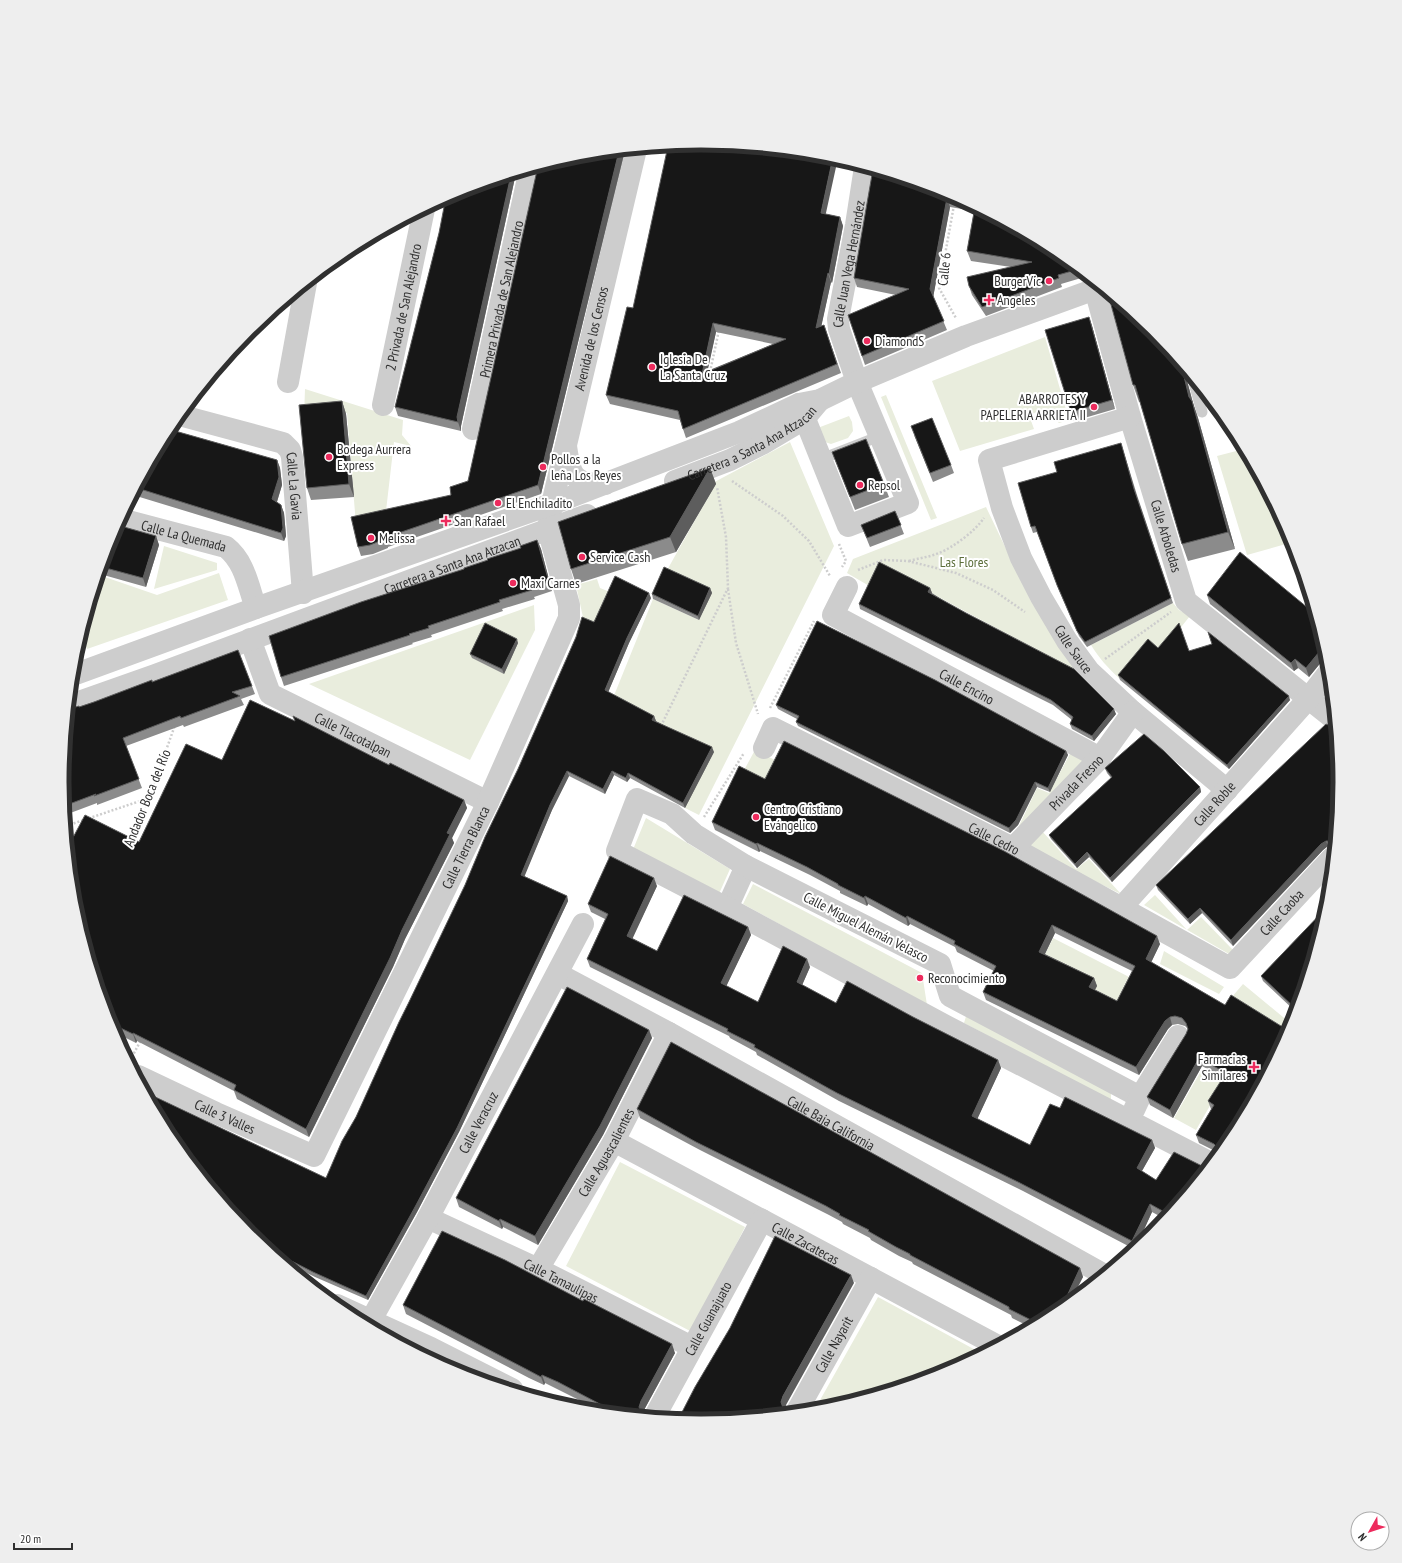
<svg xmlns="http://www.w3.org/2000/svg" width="1402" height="1563" viewBox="0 0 1402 1563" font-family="'PT Sans Narrow',sans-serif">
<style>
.green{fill:#e9eddd}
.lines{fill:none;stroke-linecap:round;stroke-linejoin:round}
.path{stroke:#cdcdcd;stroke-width:2.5;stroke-dasharray:2 2;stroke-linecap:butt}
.service{stroke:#cdcdcd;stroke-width:11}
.minor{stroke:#cdcdcd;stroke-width:22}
.tertiary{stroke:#cdcdcd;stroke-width:22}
.wall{fill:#8b8b8b;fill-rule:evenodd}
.shaded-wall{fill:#5d5d5d}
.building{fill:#171717;stroke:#5d5d5d;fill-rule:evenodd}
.poi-dot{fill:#ed2b5d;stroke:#fff;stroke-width:1.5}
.labels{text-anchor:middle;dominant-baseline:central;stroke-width:4;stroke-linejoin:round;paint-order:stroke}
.street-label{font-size:14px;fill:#303030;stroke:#fff}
.poi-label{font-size:14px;fill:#303030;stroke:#fff;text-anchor:start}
.park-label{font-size:14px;fill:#5c6e3b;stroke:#fff}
.rim{fill:none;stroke:#303030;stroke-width:5}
</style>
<rect width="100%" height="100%" fill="#fff"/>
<!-- green -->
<path class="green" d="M1045,337l24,83 -10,3 -14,-14 -16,6 5,14 -74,22 -28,-70z
M305,389l98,31 -1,15 9,11 -17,-4 -8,69 14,2 9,26 -20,7 -33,-21 -9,-112 -43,4z
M886,395l51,123 -6,2 -50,-123z
M849,416l3,6 1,9 -5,7 -17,6 -9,-3 -7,-12z
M790,442l44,104 -135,269 -14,-7 -21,-79 -51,-31 40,-99 46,21 -33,-48 42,-75 -3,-10z
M1244,449l49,93 -46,13 -30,-99z
M986,507l45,94 46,71 -196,-106 -10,21 -24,-14 6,-14z
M164,546l53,17v7l-63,19z
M219,573l9,27 -141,49 -6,-16 18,-58 58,20z
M597,579l3,9 10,4 -15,35 -11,-5 -8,-37z
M1173,603l6,7 11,6 -29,36 -12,-9 -30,35c-11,-10 -20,-20 -28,-33z
M534,605l1,25 -65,130 -161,-76z
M755,750l24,12 -11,24 -26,-12z
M1071,752l21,10 -75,68 20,-42 12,5z
M646,818l84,51 -12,27 -86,-44z
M1042,831l34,38 13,-10 32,35 -95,-46z
M753,884l169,89 5,32 -184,-101z
M1155,895l32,35 14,-13 32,33 -4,4 -85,-49z
M1053,938l82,42 -11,19 -54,42 26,-55 -80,28z
M1164,951l60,36 -5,7 -59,-30z
M1243,984l46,38 -1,2 3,3 -3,6 -57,-35z
M967,1013l144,80v8l-147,-78z
M1201,1071l22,12 -27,47 -22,-12z
M620,1162l125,65 -53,105 -126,-66z
M878,1297l103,56 -36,19 -120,36 -10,1z"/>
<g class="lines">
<!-- path -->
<path class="path" d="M954,205l-15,83 17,30
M710,372l9,-42
M732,481l51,35 26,25 21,35
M839,544l7,17 -4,6
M909,561c10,-3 21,-4 30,-8 15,-6 36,-22 45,-35
M858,570l25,-10 25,1 48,12 37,17 32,22
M728,589l8,54 22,71
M1105,659l66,-47
M770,708l44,-87
M661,726l67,-138 -2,-51 -9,-50
M704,817l40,-64
M66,826l83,-28
M130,840l19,-42 25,-70v-2
M132,1057l9,-17"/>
<!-- service -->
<path class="service" d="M1193,379l9,33
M821,459l59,-23"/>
<!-- minor -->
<g class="minor">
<path id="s1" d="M1095,289l35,128 56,184 148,118"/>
<path d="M288,382l18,-99"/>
<path id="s2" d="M799,404l49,122 60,-23 -51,-121 -18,-53 -1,-10 18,-94 9,-58"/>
<path id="s3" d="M383,405l41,-196"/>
<path id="s4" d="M179,415l104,28 7,7 2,7 11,136"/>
<path id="s5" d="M1130,417l-141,43 13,48 19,50 20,39 26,44 22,30 44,41 94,78"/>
<path id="s6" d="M473,429l57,-260"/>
<path d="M566,446c4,29 6,38 39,38"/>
<path id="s7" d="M120,519l106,28c19,15 22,39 30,61"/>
<path id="s8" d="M847,587l-14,28 267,143"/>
<path id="s9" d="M250,639l20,55 218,108"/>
<path id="s10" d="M764,748l9,-20 240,120 217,120 102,-110"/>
<path id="s11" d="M1013,848l87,-90 33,-46"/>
<path d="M727,908l19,-42"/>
<path id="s12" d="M1121,908l187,-209 21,-27"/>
<path id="s13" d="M558,974l111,59 434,241"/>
<path id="s14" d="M138,1076l78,37 98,43 174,-354 81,-184v-13l-21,-76 3,-18"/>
<path d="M1140,1097l-190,-101 -10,-32 -194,-98 -52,-32 -22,-20 -35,-15 -20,52 110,57 217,117 267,138"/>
<path d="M1134,1110l6,-13 38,-61"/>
<path id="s15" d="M614,1141l382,204"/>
<path id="s16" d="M428,1218l110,51 154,78"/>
<path id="s17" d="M538,1269l76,-128 55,-108"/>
<path d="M337,1305l94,43 81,41"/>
<path id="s18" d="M371,1320l57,-102 155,-294"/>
<path id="s19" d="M797,1411l74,-133"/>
<path id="s20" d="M655,1416l107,-196"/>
</g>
<!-- tertiary -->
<g class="tertiary">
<path id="s21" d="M675,481l55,-21 32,-16 42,-25 16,-19"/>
<path id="s22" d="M552,504l84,-355"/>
<path d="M73,675l183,-67 296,-104 187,-72 60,-28 21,-4 37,-18 109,-46 135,-49"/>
<path id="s23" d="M70,705l85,-30 432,-160"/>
</g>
</g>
<!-- wall -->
<path class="wall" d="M625,150l-84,344 -153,53v1l-15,6 -12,2 -3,-9 93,-52 17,-14 109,-326z
M516,173l-55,253v5l-63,-15 -3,-9 44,-174 18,-42z
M946,191l110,59 32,26 -27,8 1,3 -76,29 -14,-21 -3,-9 42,-19 -40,-6 -4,-10 7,-40 -24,-4 -17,90 14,33 -82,35 -17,-50 48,-20 -39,-8 -3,-9z
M826,214l14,3 3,9 -11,57 -1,-1 -10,44 3,-1 17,48 -155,65 -6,-18 -70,-16 -4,-9 27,-87zM716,332l57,12 -66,27z
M1112,301l74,76 7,26 5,15 37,131 -47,12 -6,-17 -42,-142h-1l-6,-17z
M1089,317l3,9 23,83 -41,12 -3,-9z
M1201,389l16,18 -8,3z
M342,401l4,13 8,83 -43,3 -4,-12z
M168,429l109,31 3,8 2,17 -5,17 4,3 3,8 2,23 -2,5 -151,-46z
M914,435l37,30 3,8 -21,9z
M1121,443l16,52 36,108 -86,44 -8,-11 -20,-46 -22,-58 -4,1 -2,-6 26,-55z
M832,452l52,32 5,13 -34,13z
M710,468l6,16 -40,68 -100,32 -5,-15z
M895,511l9,23 -34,13 -9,-22z
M156,536l3,9 -13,42 -46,-13 11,-37z
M537,540l4,9 11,42 -18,6 1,2 -33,10 1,2 -72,24 1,2 -20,6 1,1 -129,42 -3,-9 207,-117 33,-12z
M710,588l2,5 -13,27 -46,-21 -1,-5z
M930,588l2,5 184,121 -22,27 -22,-12 -2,-5 2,-4 -19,-15 -193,-96 -1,-5z
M1207,595l107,18 13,42 -18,22 -11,-9 -4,3 -84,-67z
M651,598l-22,45 -21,49 46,24 2,5 58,31 -29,56 -55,-30 -3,4 -13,-7 -9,19 -36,-18 -17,34 -28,66 43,20 1,5 -109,231 -42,80 -49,88 -53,-23 -34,-17 -32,-27 77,-55 30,-61 53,-115 185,-380z
M518,643l-14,31 -32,-16 -2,-4z
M1158,648l31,3 101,49 -61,69 -109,-89 -2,-5z
M238,650l17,44 -14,5 3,6 -60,22 -1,-2 -57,21 16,42 -45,17v-2l-32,12 -3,-34 17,-74 73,-25z
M776,705l290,46 2,4 -18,37 -13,-5 -19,38 -8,8 -212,-107 -2,-4 1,-3 -19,-10z
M222,760l167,5 75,35 3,8 -15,30 2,5 -49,96 -12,28 -84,170 -72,-38 -3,-8 -97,-50 -1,2 -22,-11 -3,-6 -37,-120z
M1105,768l95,19 1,5 -89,90 -23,-25 -12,11 -26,-29 -2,-4 62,-57 -4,-5z
M765,779l395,165 -9,18 74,43 7,132 -14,16 -1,-1 -18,-9 -3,-8 15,-25v-1l-3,-8 15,-23 -21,-12 -29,52 -23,-13 -3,-8 39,-63 2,-5 -3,-3 -7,-2 -6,1 -4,4 -29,46 -153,-75 -3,-8 11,-21 -37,-19 -2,-5 -45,-23 -2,2 -40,-22 -1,2 -27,-13v-2l-30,-16 -50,-24 -1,1 -44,-22 -3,-8zM1055,933l77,38 -15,30 -22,-11 2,-4 -3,-8 -49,-24z
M1340,782l-6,64h-6l-5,4 -90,96 -31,-33 -12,11 -32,-34 -2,-5z
M657,886l-25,52 25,13 91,-24 3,8 -25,51 32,16 52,-35 -8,18 34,18 77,14 85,43 3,8 -24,51 53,26 30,-37 92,32 3,8 -13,23 14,9 46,-14 5,1 -42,52 -13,-7 -16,35 -2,2 -111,-58 -184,-90 -82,-46 -1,-3 -26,-14 -1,-2 -139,-69 -3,-8 18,-40 -14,-7 -3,-8z
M1328,906l-32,106 -33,-31 -2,-5z
M649,1030l3,8 -49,97 -65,110 -35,-18 -1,2 -43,-22 -3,-9z
M637,1109l443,159 3,9 -27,36 -26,14 -18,-9 -1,-3 -98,-51 -1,-2 -13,-6 -28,-16 -1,-2 -27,-14 -1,-2 -13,-7 -129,-65 -60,-32z
M403,1305l272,48 -31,57 -1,5 -44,-5 -54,-27 -1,2 -15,-7 -123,-64z"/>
<!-- shaded-wall -->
<path class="shaded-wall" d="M625,150l-84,344 -3,-9 81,-334z
M833,157l5,1 -14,64 -3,-9z
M516,173l-55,253v5l-3,-9 -1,-5 54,-242z
M947,198l3,9 -17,91 -3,-9z
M840,217l3,9 -11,57 -3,-9z
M828,273l3,9 -12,55 -3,-9z
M1089,317l3,9 23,83 -3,-9z
M713,323l3,9 -11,51 -3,-9z
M1181,364l8,10 -3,3 7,26 5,15 37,131 -7,-17 -39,-135z
M342,401l4,13 8,83 -5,-13z
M277,460l3,8 2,17 -7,23 -3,-9z
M710,468l6,16 -40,68 -6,-15z
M281,505l3,8 2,23 -2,5 -3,-8z
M156,536l3,9 -13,42 -3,-9z
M537,540l4,9 11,42 -3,-9z
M710,588l2,5 -13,27 -1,-4z
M930,588l2,5 -2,3 -2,-4z
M649,593l2,5 -22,45 -22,52 -2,-5 22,-52z
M517,639l1,4 -14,31 -2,-5z
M1324,646l3,9 -18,22 -3,-9z
M1295,659l3,9 -4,3 -3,-8z
M1289,696l1,4 -61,69 -2,-4z
M1114,709l2,5 -22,27 -2,-5z
M654,716l2,5 -2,3 -2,-4z
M712,747l2,5 -29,56 -2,-5z
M1066,751l2,4 -18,37 -2,-4z
M567,771l2,5 -17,34 -29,70 -2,-5 29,-70z
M612,771l2,4 -9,19 -2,-5z
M628,773l2,5 -3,4 -1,-4z
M1035,782l2,5 -19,38 -8,8 -1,-5z
M1200,787l1,5 -89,90 -2,-4z
M464,800l3,8 -15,30 2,5 -49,96 -12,28 -84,170 -3,-8 96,-199 45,-97z
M1326,841l2,5 -5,4 -90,96 -2,-6 90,-96z
M757,843l3,8 -1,1 -3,-8z
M1087,852l2,5 -12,11 -2,-4z
M654,878l3,8 -27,58 -3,-8z
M567,896l1,5 -109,231 -42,80 -49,88 -2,-4z
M865,896l3,8 -1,2 -3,-8z
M1200,908l2,5 -12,11 -2,-5z
M907,916l3,8 -2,2 -2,-8z
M1052,925l3,8 -13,27 -3,-8z
M748,927l3,8 -27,56 -3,-8z
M1157,936l3,8 -11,23 -3,-8z
M807,959l3,8 -10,23 -3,-8z
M1094,978l3,8 -5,9 -3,-8z
M1170,1017l2,8 -4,4 -29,46 -3,-8 29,-46z
M649,1030l3,8 -49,97 -65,110 -3,-9z
M133,1033l4,8 -1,2 -3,-9z
M1199,1058l3,8 -29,52 -3,-8z
M998,1060l3,8 -26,56 -3,-8z
M1152,1140l3,8 -16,28 -2,-8z
M1150,1204l2,8 -16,35 -1,1 -3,-7z
M500,1219l3,8 -1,2 -3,-8z
M1080,1268l3,9 -11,22 -11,10z
M851,1275l3,8 -68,122 -1,6v1l-4,1v-11l2,-6z
M672,1344l3,9 -31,57 -1,5 -4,-1v-7l2,-6z
M542,1375l3,8 -1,2 -3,-8z"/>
<!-- building -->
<path class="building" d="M701,142l125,13 7,2 -12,56 19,4 -11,57 -1,-1 -12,55 8,-3 13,39 -154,65 -5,-18 -72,-16 21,-88 6,1 35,-162zM713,323l73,16 -84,35z
M619,151l-81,334 -154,53 1,1 -15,6 -12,2 -7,-30 100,-22 -1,-8 18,-6 70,-315 39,-11z
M873,169l73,22 17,10 -16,-3 -17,91 14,32 -82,35 -14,-41 61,-26 -55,-11z
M511,175l-54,242 1,5 -63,-15 44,-174 7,-36 11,-6z
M975,207l81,43 23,19 -21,6 1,3 -77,29 -13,-21 -2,-9 65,-15 -65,-11z
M1115,298l38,32 28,34 8,33 3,4 36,131 -46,12 -47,-159h-2l-23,-84h2v-2z
M1089,317l23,83 -41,12 -26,-82z
M342,401l7,83 -42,4 -8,-83z
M932,418l19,47 -21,8 -19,-47z
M168,429l109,31 2,17 -7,22 9,6 2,23 -2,5 -144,-45z
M866,439l18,45 -34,13 -18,-45z
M1121,443l13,46 37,109 -86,44 -8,-11 -20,-46 -22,-59 -4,1 -13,-44 39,-11 -3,-10z
M710,468l-40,69 -99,32 -13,-47z
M895,511l6,14 -34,13 -6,-13z
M117,525l39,11 -13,42 -41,-11 9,-30z
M537,540l12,42 -18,6 1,2 -33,10 1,2 -72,24 1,2 -20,6 1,1 -129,42 -12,-41 92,-34 103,-33v-1l24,-8 -1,-1 34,-11 -1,-2z
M1240,552l74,61 10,33 -18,22 -11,-9 -4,4 -84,-68z
M879,562l51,26 -2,4 38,21 108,56 40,40 -22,27 -22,-12 3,-7 -22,-17 -192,-96z
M664,567l46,21 -12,28 -46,-22z
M615,576l34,17 -22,45 -22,52 49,26 -2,4 60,27 -29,56 -55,-30 -2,5 -14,-7 -9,18 -36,-18 -17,34 -29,70 46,21 -110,232 -42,79 -49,89 -53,-24 -43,-22 -21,-17 -79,-97 -23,-43 179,85 16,-37 14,-24 43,-95 10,-20 56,-117 20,-48 33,-68 58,-132 6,-20 12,5z
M817,621l118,59 131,71 -18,37 -13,-6 -19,38 -7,8 -213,-106 3,-6 -23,-11z
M485,623l32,16 -15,30 -32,-15z
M1179,623l10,28 23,-7 -4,-12 81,64 -62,69 -109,-90 30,-36 10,9z
M238,650l14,36 -20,6 8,4 -59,22 -1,-2 -57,22 16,41 -45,17 2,-2 -32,12 -2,-25 7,-72 10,-3v1l15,-5 58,-22v2z
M250,700l45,21 -2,-5 96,49 1,-2 74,37 -17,33 3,1 -48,96 -12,28 -84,171 -72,-39 2,-5 -103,-52v1l-23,-11 -36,-117 -6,-59 17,-32 54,27 47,-98 36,16z
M1326,724l5,2h4l5,56 -6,57 -2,2h-6l-5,3 -90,96 -31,-32 -12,11 -32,-34z
M1144,734l20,17 36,36 -90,91 -23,-26 -12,12 -26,-29 63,-58 -7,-9z
M784,741l220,110 153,85 -11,23 79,46 6,-10 58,36 -57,106 -12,15 -2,-4 -4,-4 -18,-9 18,-30 -6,-4 18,-28 -27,-15 -29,52 -23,-13 39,-63 2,-5 -2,-6 -4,-5 -7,-2 -5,1 -5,4 -29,46 -153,-75 13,-26 -42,-22 1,-3 -48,-25 -1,2 -41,-22 -1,2 -26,-13v-1l-31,-17 -50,-24 -1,1 -44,-22 27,-56 26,13zM1052,925l83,41 -18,35 -28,-14 5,-9 -55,-26z
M610,856l44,22 -27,58 30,15 27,-56 64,32 -27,56 37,19 25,-56 24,13 -10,23 39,21 11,-22 66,36 85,43 -26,56 58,29 20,-41 10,4 5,-11 87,43 -15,28 19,12 18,-28 28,14 5,1 -39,47 -18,-10 -18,37 -112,-58 -183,-90 -83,-46 1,-2 -28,-14 1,-2 -141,-70 21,-45 -20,-10z
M1328,906l-32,103 -35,-33z
M567,987l82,43 -49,96 -65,110 -35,-17 -1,2 -43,-23z
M671,1042l409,226 -19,41 -5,4 -19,10 -28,-14v-2l-99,-52v-1l-14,-7 -28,-16 1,-1 -30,-15 1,-1 -14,-8 -130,-64 -59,-33z
M442,1231l63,29 78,41 1,-2 88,45 -31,57 -2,6 2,5 -2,2 -24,-2 -57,-30 -16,-7 -1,2 -15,-8 -123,-64z
M775,1236l76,39 -68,121 -2,6 2,6 -2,5 -80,7 -22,-2 16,-31 35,-59z"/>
<!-- markers -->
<g class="poi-dot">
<circle cx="1049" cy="281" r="4"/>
<path d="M987 294h4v4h4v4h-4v4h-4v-4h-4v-4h4z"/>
<circle cx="867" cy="341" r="4"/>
<circle cx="652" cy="367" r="4"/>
<circle cx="1094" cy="407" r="4"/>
<circle cx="329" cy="457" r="4"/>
<circle cx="543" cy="467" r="4"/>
<circle cx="860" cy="485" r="4"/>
<circle cx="498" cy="503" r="4"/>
<path d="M444 515h4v4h4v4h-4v4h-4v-4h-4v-4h4z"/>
<circle cx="371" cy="538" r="4"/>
<circle cx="582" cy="557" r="4"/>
<circle cx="513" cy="583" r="4"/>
<circle cx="756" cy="817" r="4"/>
<circle cx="920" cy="978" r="4"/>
<path d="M1252 1061h4v4h4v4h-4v4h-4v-4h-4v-4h4z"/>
</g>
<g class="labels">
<!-- street labels -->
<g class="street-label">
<text stroke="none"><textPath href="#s2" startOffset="449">Calle Juan Vega Hernández</textPath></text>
<text transform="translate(944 269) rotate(-84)">Calle 6</text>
<text stroke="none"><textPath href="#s6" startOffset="133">Primera Privada de San Alejandro</textPath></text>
<text stroke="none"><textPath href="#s3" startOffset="100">2 Privada de San Alejandro</textPath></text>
<text stroke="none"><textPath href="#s22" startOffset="170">Avenida de los Censos</textPath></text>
<text stroke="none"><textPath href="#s21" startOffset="86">Carretera a Santa Ana Atzacan</textPath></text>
<text stroke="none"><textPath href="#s4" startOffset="154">Calle La Gavia</textPath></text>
<text stroke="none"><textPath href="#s1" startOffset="257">Calle Arboledas</textPath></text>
<text stroke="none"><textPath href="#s7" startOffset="66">Calle La Quemada</textPath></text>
<text stroke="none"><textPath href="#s23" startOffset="407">Carretera a Santa Ana Atzacan</textPath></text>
<text stroke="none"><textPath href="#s5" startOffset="356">Calle Sauce</textPath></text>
<text stroke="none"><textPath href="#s8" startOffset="183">Calle Encino</textPath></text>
<text stroke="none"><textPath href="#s9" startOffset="151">Calle Tlacotalpan</textPath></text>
<text stroke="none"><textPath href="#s11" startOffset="91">Privada Fresno</textPath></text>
<text transform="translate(147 798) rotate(-68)">Andador Boca del Río</text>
<text stroke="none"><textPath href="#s12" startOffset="140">Calle Roble</textPath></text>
<text stroke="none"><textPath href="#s10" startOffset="269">Calle Cedro</textPath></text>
<text stroke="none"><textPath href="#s14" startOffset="537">Calle Tierra Blanca</textPath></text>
<text stroke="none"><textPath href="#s10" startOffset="614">Calle Caoba</textPath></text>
<text transform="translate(866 927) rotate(27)">Calle Miguel Alemán Velasco</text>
<text stroke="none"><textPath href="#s14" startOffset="96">Calle 3 Valles</textPath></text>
<text stroke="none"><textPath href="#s18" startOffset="225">Calle Veracruz</textPath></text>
<text stroke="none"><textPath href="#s13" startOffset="311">Calle Baja California</textPath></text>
<text stroke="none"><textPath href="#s17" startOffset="135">Calle Aguascalientes</textPath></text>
<text stroke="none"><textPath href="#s15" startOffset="217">Calle Zacatecas</textPath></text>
<text stroke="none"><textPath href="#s16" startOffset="147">Calle Tamaulipas</textPath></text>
<text stroke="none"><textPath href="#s20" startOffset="111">Calle Guanajuato</textPath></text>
<text stroke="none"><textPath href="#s19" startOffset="76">Calle Nayarit</textPath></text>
</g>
<!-- poi labels -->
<g class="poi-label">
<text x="1041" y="281" text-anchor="end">BurgerVic</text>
<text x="997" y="300">Angeles</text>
<text x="875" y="341">DiamondS</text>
<text x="660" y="359">Iglesia De<tspan x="660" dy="16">La Santa Cruz</tspan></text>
<text x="1086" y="399" text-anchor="end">ABARROTES Y<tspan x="1086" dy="16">PAPELERIA ARRIETA II</tspan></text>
<text x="337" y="449">Bodega Aurrera<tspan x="337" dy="16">Express</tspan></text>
<text x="551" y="459">Pollos a la<tspan x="551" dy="16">leña Los Reyes</tspan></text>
<text x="868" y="485">Repsol</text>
<text x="506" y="503">El Enchiladito</text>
<text x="454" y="521">San Rafael</text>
<text x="379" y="538">Melissa</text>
<text x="590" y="557">Service Cash</text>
<text x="521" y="583">Maxi Carnes</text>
<text x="764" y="809">Centro Cristiano<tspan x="764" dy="16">Evángelico</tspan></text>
<text x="928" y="978">Reconocimiento</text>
<text x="1246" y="1059" text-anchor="end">Farmacias<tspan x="1246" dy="16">Similares</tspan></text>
</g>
<!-- park labels -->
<g class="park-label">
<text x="964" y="562">Las Flores</text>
</g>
</g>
<!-- crop -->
<path d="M0 0H1402V1563H0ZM69 782a632 632 0 1 1 1264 0a632 632 0 1 1-1264 0Z" fill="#eee" fill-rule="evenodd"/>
<path class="rim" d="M69 782a632 632 0 1 1 1264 0a632 632 0 1 1-1264 0Z"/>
<!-- north arrow -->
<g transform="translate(1370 1531) rotate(231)"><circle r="19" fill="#ffffff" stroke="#acacac"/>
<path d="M0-3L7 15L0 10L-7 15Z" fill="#ed2b5d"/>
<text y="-6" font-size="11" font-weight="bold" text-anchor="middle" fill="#303030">N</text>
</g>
<!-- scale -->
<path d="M14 1543v6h58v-6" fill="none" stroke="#303030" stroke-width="2"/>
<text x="20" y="1543" font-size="12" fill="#303030" stroke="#ffffff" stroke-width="3" paint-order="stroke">20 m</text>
</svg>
